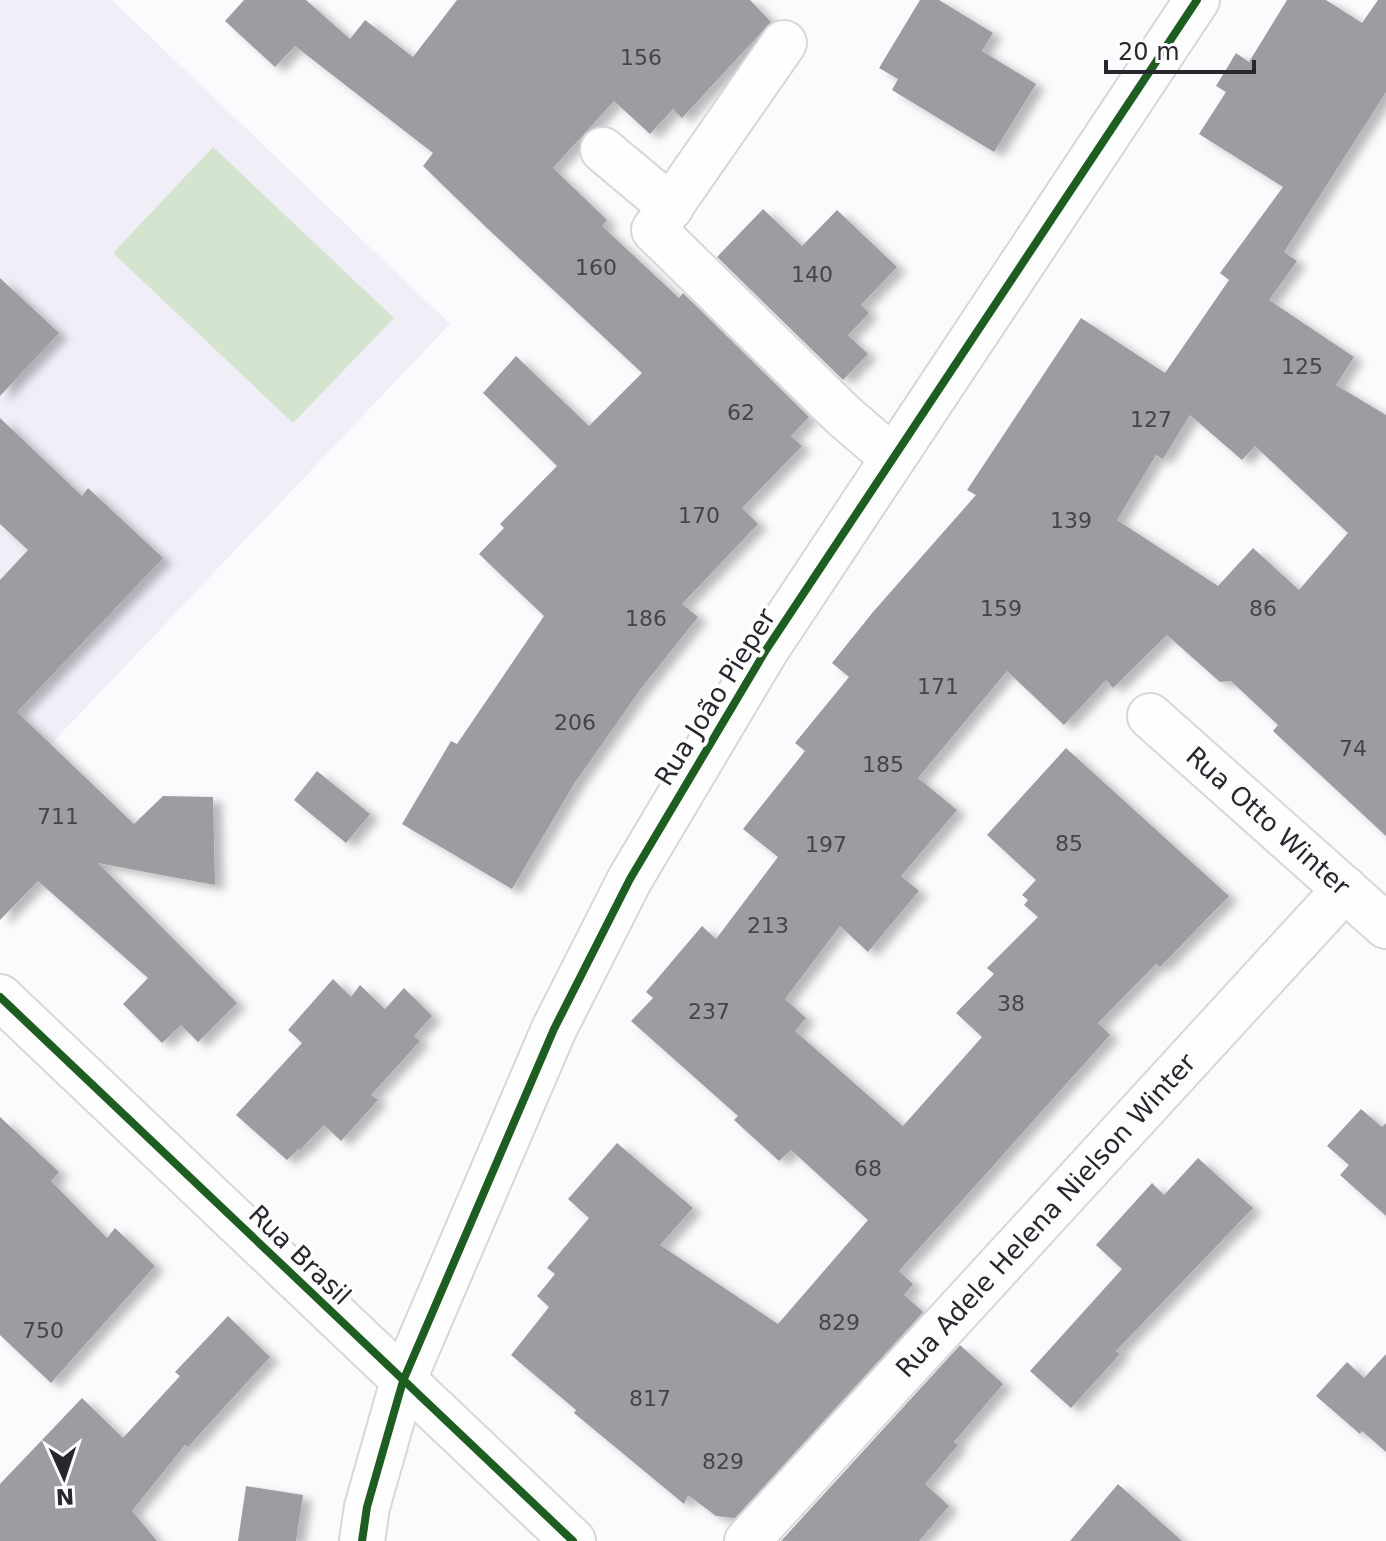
<svg xmlns="http://www.w3.org/2000/svg" width="1386" height="1541" viewBox="0 0 1386 1541" font-family="'DejaVu Sans',sans-serif">
<style>
.built{fill:#f1eef8}
.green{fill:#d4e5cf}
.building{fill:#9e9ca0;fill-rule:evenodd;filter:url(#shadow)}
.lines{fill:none;stroke-linecap:round;stroke-linejoin:round}
.minor-casing{stroke:#d7d6da;stroke-width:48}
.minor{stroke:#fefeff;stroke-width:44}
.cycleway-casing{stroke:#fff;stroke-width:13}
.cycleway{stroke:#1b5e20;stroke-width:8}
.labels{text-anchor:middle;dominant-baseline:central;stroke-width:8;stroke-linejoin:round;paint-order:stroke}
.number-label{font-size:22px;fill:#46444a}
.street-label{font-size:26px;fill:#29262e;stroke:#fff}
</style>
<defs>
<filter id="shadow"><feDropShadow dx="9" dy="5" stdDeviation="4" flood-color="#0004"/></filter>
</defs>
<rect width="100%" height="100%" fill="#fbfafc"/>
<!-- built -->
<path class="built" d="M0,0h112l338,324 -450,474z"/>
<!-- green -->
<path class="green" d="M213,147l181,171 -101,105 -180,-170z"/>
<!-- building -->
<path class="building" d="M244,0h62l44,39 15,-19 48,37 44,-57h293l21,22 -89,96 -9,-9 -23,25 -36,-33 -61,67 54,52 -5,6 77,72 4,-5 126,124 -18,19 11,10 -60,62 16,16 -76,80 16,13 -58,73 -66,94 -62,105 -110,-65 49,-83 6,3 87,-128 -65,-62 25,-26 -4,-4 57,-58 -74,-73 33,-37 73,70 53,-53 -154,-144 -65,-63 10,-13 -138,-107 -20,21 -50,-46z
M920,0h19l54,33 -11,18 54,33 -42,68 -102,-62 6,-11 -19,-11z
M1287,0h39l36,23 16,-23h8v92l-102,160 13,9 -28,39 85,57 -18,28 50,30v421l-113,-105 5,-6 -47,-44 -11,1 -53,-47 -54,53 -7,-8 -42,45 -57,-54 -89,107 39,32 -56,66 18,15 -51,61 -28,-26 -55,73 21,19 -11,13 108,95 79,-89 -26,-24 38,-39 -7,-6 51,-51 -14,-12 4,-5 -6,-5 14,-15 -49,-45 79,-87 163,148 -69,71 -4,-3 -58,59 12,12 -211,236 14,13 -9,11 19,17 -188,206 -19,-2 -28,-21 -4,9 -110,-91 2,-3 -65,-55 38,-48 -12,-11 18,-22 -8,-6 42,-50 -21,-19 49,-56 76,65 -33,37 118,79 90,-104 -77,-70 -12,11 -45,-41 4,-4 -107,-95 22,-23 -7,-6 56,-66 14,13 62,-82 -35,-28 62,-78 -10,-8 54,-66 -17,-14 41,-51 103,-117 -9,-5 114,-172 84,55 64,-93 -9,-7 63,-86 -84,-53 27,-42 -10,-6 20,-33 13,9zM1190,415l52,45 13,-14 93,87 -49,57 -46,-42 -35,38 -101,-66 39,-65 7,4z
M763,209l39,37 35,-36 60,57 -36,38 8,8 -21,22 20,19 -25,26 -126,-123z
M0,278l59,55 -59,63z
M0,418l82,78 6,-8 75,70 -146,154 117,112 29,-28 50,1 2,88 -117,-22 139,140 -39,39 -17,-17 -19,18 -39,-39 25,-26 -110,-97 -38,39v-340l28,-30 -28,-26z
M317,771l53,43 -24,29 -52,-43z
M333,979l18,18 9,-12 25,24 19,-21 28,28 -18,20 6,5 -49,54 7,5 -37,41 -17,-16 -24,25 -2,-1 -11,11 -51,-45 66,-72 -14,-13z
M1361,1109l21,18 4,-4v93l-46,-41 9,-10 -22,-19z
M0,1117l59,55 -8,9 56,57 8,-10 40,38 -104,117 -51,-48z
M1198,1158l55,50 -137,143 4,3 -49,54 -41,-37 92,-102 -26,-24 56,-62 12,12z
M228,1316l42,41 -82,90 -3,-2 -53,66 25,30h-157v-57l82,-86 41,40 57,-62 -5,-4z
M960,1345l43,39 -49,58 4,3 -33,39 24,22 -30,35h-138z
M1386,1354v98l-24,-21 -2,3 -44,-38 31,-34 17,16z
M1118,1484l64,57h-112z
M246,1486l57,9 -7,46h-58z"/>
<g class="lines">
<!-- minor casing -->
<g class="minor-casing">
<g id="minor">
<path d="M784,43l-130,187 190,186 49,42"/>
<path d="M603,150l68,57"/>
<path id="s1" d="M1150,716l236,210"/>
<path d="M0,997l573,544"/>
<path d="M362,1541l5,-34 36,-126 151,-352 76,-150 136,-229 431,-650"/>
<path id="s2" d="M747,1541l598,-652"/>
</g>
</g>
<!-- minor -->
<use href="#minor" class="minor"/>
<!-- cycleway casing -->
<g class="cycleway-casing">
<path id="cycleway" d="M0,997l573,544
M362,1541l5,-34 36,-126 151,-352 76,-150 136,-229 431,-650"/>
</g>
<!-- cycleway -->
<use href="#cycleway" class="cycleway"/>
</g>
<g class="labels">
<!-- number labels -->
<g class="number-label">
<text x="641" y="57">156</text>
<text x="596" y="267">160</text>
<text x="812" y="274">140</text>
<text x="1302" y="366">125</text>
<text x="741" y="412">62</text>
<text x="1151" y="419">127</text>
<text x="699" y="515">170</text>
<text x="1071" y="520">139</text>
<text x="1001" y="608">159</text>
<text x="1263" y="608">86</text>
<text x="646" y="618">186</text>
<text x="938" y="686">171</text>
<text x="575" y="722">206</text>
<text x="1353" y="748">74</text>
<text x="883" y="764">185</text>
<text x="58" y="816">711</text>
<text x="1069" y="843">85</text>
<text x="826" y="844">197</text>
<text x="768" y="925">213</text>
<text x="1011" y="1003">38</text>
<text x="709" y="1011">237</text>
<text x="868" y="1168">68</text>
<text x="839" y="1322">829</text>
<text x="43" y="1330">750</text>
<text x="650" y="1398">817</text>
<text x="723" y="1461">829</text>
</g>
<!-- street labels -->
<g class="street-label">
<text transform="translate(715 697) rotate(-58)">Rua João Pieper</text>
<text stroke="none"><textPath href="#s1" startOffset="158">Rua Otto Winter</textPath></text>
<text stroke="none"><textPath href="#s2" startOffset="442">Rua Adele Helena Nielson Winter</textPath></text>
<text transform="translate(300 1255) rotate(44)">Rua Brasil</text>
</g>
</g>
<!-- north arrow -->
<g transform="translate(64 1477) rotate(177)" stroke="#ffffff" stroke-width="6" paint-order="stroke">
<path d="M0-6L14 30L0 20L-14 30Z" fill="#29262e"/>
<text y="-12" font-size="22" font-weight="bold" text-anchor="middle" fill="#29262e">N</text>
</g>
<!-- scale -->
<path d="M1106 60v12h148v-12" fill="none" stroke="#29262e" stroke-width="4"/>
<text x="1118" y="60" font-size="24" fill="#29262e" stroke="#ffffff" stroke-width="6" paint-order="stroke">20 m</text>
</svg>
